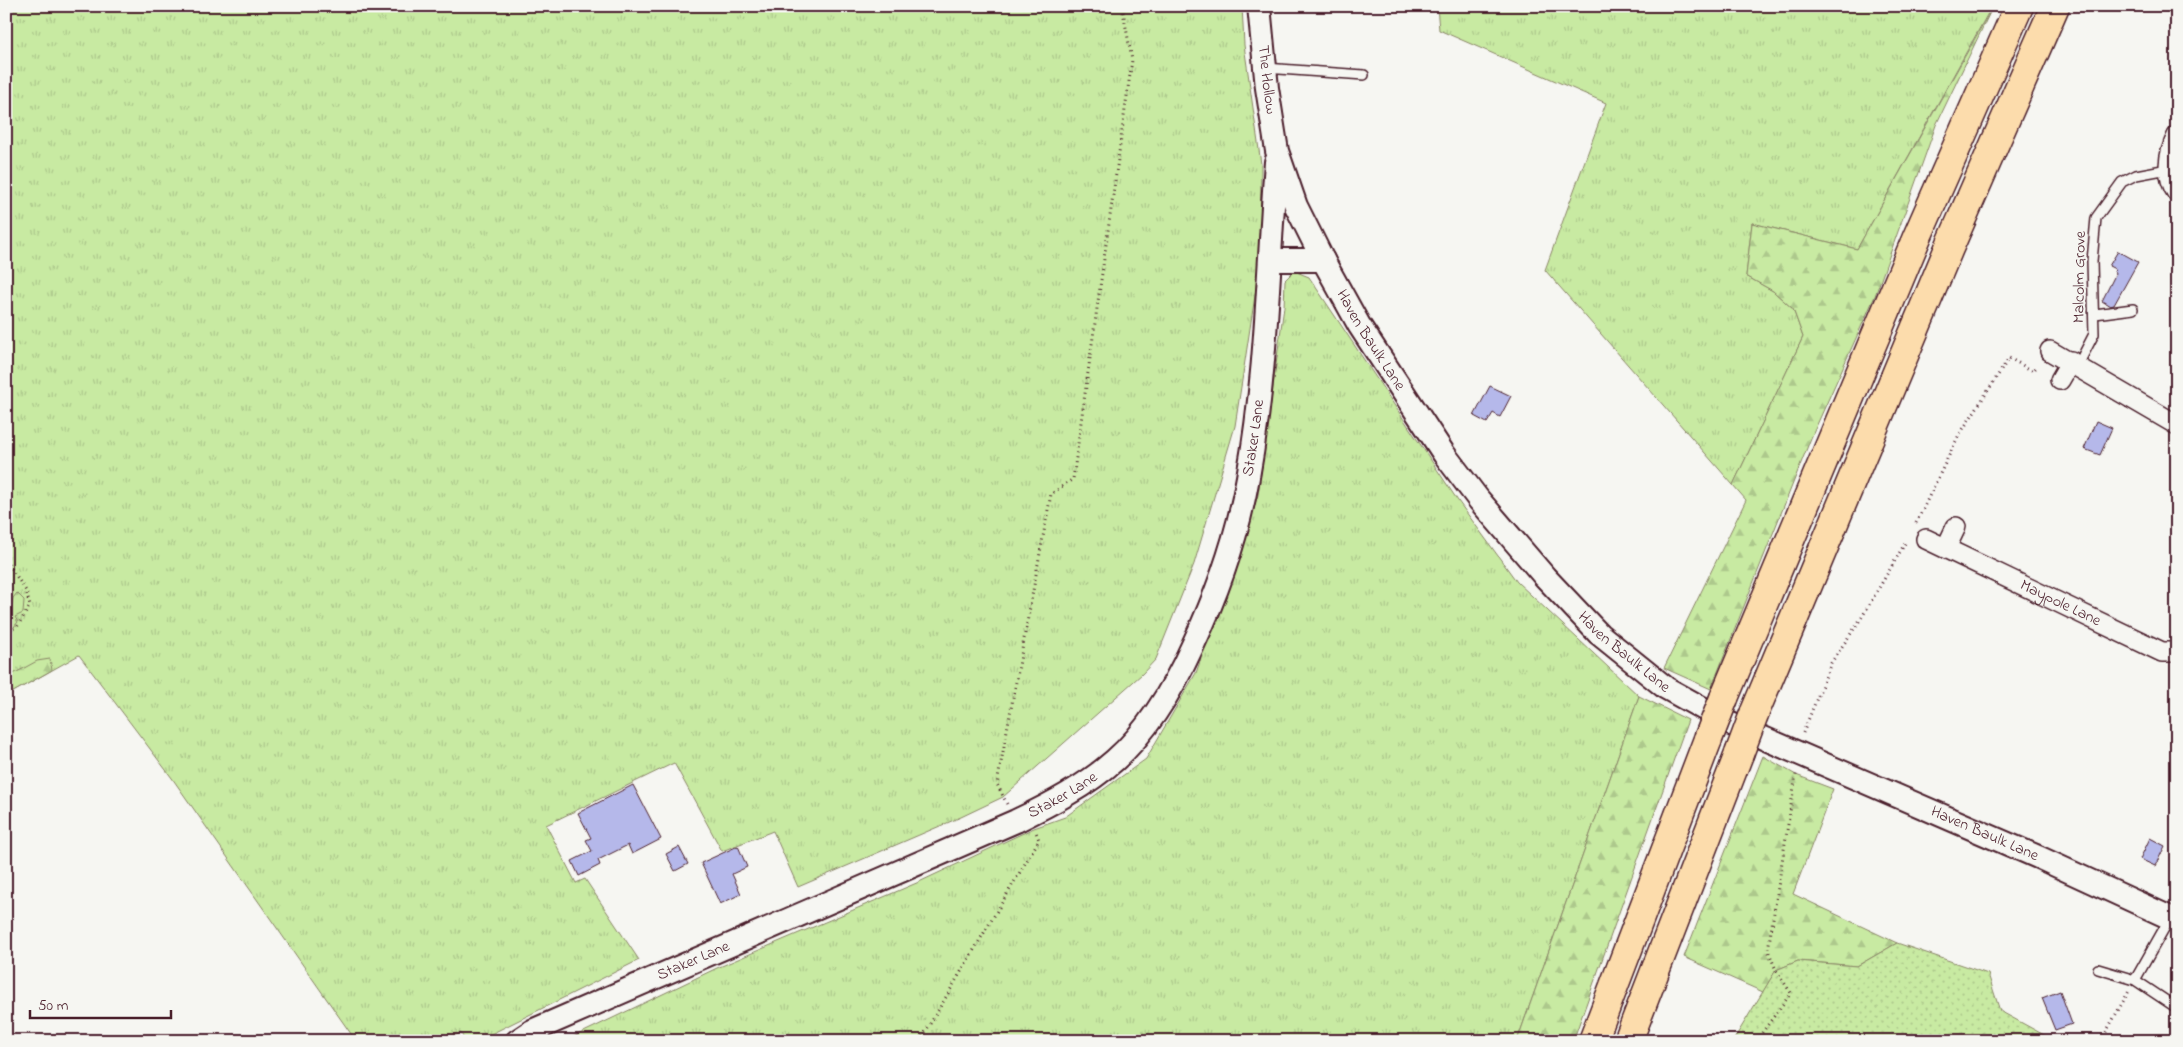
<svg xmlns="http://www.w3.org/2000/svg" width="2183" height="1047" viewBox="0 0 2183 1047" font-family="'Indie Flower',sans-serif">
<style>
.grass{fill:url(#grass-tufts);stroke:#898466}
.forest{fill:url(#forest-firs);stroke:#898466}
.park{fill:url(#park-dots);stroke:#898466}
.building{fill:#b5b8ea;stroke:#4a1f2b}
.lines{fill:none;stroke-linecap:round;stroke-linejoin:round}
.service-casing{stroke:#4a1f2b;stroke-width:12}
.minor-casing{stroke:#4a1f2b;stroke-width:22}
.tertiary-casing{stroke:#4a1f2b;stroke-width:26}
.trunk-casing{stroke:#4a1f2b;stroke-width:31}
.path{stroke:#4a1f2b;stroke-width:3;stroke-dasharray:1 4;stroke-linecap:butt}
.service{stroke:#f6f6f2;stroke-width:9}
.minor{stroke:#f6f6f2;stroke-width:19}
.tertiary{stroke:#f6f6f2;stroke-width:22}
.trunk{stroke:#fcdcac;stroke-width:28}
.trunk-bridge-casing{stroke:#4a1f2b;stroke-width:31;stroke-linecap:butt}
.trunk-bridge{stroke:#fcdcac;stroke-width:28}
.labels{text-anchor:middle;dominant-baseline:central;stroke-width:4;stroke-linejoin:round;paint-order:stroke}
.street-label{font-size:16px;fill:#4a1f2b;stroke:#f6f6f2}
</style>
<defs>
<pattern id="grass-tufts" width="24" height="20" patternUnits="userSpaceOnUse" patternTransform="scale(1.25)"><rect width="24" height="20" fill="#c8eaa2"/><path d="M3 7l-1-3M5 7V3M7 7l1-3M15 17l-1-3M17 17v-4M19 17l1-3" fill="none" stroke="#adc88c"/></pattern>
<pattern id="forest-firs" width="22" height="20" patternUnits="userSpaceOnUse" patternTransform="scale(1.25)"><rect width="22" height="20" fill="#c8eaa2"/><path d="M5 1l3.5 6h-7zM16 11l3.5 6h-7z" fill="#adc88c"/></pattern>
<pattern id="park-dots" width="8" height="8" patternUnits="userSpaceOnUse" patternTransform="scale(1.25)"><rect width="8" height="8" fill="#c8eaa2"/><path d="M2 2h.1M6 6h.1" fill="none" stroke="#adc88c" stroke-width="1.8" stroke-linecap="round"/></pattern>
</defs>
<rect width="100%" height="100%" fill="#f6f6f2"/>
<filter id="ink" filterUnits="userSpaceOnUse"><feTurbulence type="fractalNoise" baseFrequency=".02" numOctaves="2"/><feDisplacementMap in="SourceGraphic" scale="10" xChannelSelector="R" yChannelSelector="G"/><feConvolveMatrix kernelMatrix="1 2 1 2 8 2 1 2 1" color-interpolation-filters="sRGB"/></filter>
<g filter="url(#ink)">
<!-- grass -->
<path class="grass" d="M6,6h1236l2,39 17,119 -1,99 -25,163 -41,138 -38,95 -14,15 -139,123 -42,20 -163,70 -25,-56 -51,20 -48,-88 -128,62 30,58 9,-4 54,81 -162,81h-12l-4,-8 -18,8h-87l-184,-263 -93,-123 -73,41z
M1437,6h555l-135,243 -105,-26 -6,53 27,15 20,18 10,28 -70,148 -188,-215 61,-167 -167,-73z
M1294,271l15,6 149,224 59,81 122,114 -122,345h-952l152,-73 202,-86 115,-54 31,-11 81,-58 50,-86 62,-178 26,-188 1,-27z"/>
<!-- forest -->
<path class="forest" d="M1993,6l-57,119 -61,171 -64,142 -100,251 -47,-21 82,-168 -13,-15 70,-148 -10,-28 -20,-18 -27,-15 6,-53 105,26z
M17,593l7,7 -1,13 -8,4 3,5 -5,6h-7v-19l5,-1 2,-10z
M50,659l2,11 -46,26v-18l31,-17z
M1639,696l49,24 -115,321h-56z
M1763,756l33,19 37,14 -40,105 104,49 -40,23 -59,-5 -22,9 -13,22 -79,-35z"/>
<!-- park -->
<path class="park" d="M1897,943l91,31 12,37 55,30h-322l43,-71 22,-9 59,5z"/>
<!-- building -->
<path class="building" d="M2118,251l20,11 -24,43 -4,1 -8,-5 14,-28 -2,-1 1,-3 -6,-3z
M1490,386l21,10 -11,21 -7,-4 -6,10 -13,-7z
M2096,421l16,7 -12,27 -16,-6z
M633,785l28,54 -29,15 -4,-9 -30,15 2,5 -21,11 -7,-15 20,-10 -6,-11 5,-2 -13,-25z
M2150,838l15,8 -10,20 -15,-7z
M738,846l9,21 -15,7 9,20 -21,10 -19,-41z
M679,847l9,17 -13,7 -9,-17z
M2060,991l12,33 -17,6 -13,-32z"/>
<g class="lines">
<!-- service casing -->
<g class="service-casing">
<path id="service" d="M1265,68l99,7
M2095,314l38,-5
M2078,365l16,-31 -2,-73 4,-43 26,-36 14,-7 32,-6
M2098,969l37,11 42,28
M2135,980l35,-62"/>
</g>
<!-- minor casing -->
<g class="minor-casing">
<g id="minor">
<path d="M2177,136c-9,18 -12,39 0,57"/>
<path d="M2050,351l127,74"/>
<path d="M2060,380l11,-19"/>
<path id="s1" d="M1926,539l236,113h15"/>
<path d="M1946,548l10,-21"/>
</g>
</g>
<!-- tertiary casing -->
<g class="tertiary-casing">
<g id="tertiary">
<path id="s2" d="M1259,6l8,82 10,63 19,55 27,54 36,65 85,129 35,46 66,77 54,57 67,54 65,36 307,133 139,64"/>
<path d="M1270,260h53"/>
<path id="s3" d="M517,1041l15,-10 484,-210c35,-17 70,-35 99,-61 35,-31 59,-73 78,-115 25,-53 45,-110 55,-168 19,-104 20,-210 28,-315"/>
</g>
</g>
<!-- trunk casing -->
<g class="trunk-casing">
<path id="trunk" d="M1724,698l193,-461 102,-231
M1754,714l195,-466 106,-242
M1593,1041l115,-302
M1628,1041l111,-287"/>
</g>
<!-- path -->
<path class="path" d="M1916,523l42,-86 51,-79 24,13 5,-6
M6,560l20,31 4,15 -13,21 -11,4
M1803,733l28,-70 31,-46 45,-77
M1007,804l-10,-20 54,-290 22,-15 59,-419 -10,-54
M920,1041l119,-201 -3,-8
M1756,1041l35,-48 -15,-23 -8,-20 28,-176
M2101,1041l28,-50"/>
<!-- service -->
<use href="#service" class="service"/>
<!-- minor -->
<use href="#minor" class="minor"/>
<!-- tertiary -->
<use href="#tertiary" class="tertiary"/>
<!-- trunk -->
<use href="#trunk" class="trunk"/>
<!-- trunk-bridge casing -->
<g class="trunk-bridge-casing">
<path id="trunk-bridge" d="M1708,739l16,-41
M1739,754l15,-40"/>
</g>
<!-- trunk-bridge -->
<use href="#trunk-bridge" class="trunk-bridge"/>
</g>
</g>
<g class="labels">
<!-- street labels -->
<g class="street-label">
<text stroke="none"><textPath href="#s2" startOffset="74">The Hollow</textPath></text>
<text transform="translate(2080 277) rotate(-89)">Malcolm Grove</text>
<text stroke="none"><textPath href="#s2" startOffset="358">Haven Baulk Lane</textPath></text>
<text stroke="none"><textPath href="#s3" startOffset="1019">Staker Lane</textPath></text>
<text stroke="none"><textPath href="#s1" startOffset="149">Maypole Lane</textPath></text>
<text stroke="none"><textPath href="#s2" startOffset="762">Haven Baulk Lane</textPath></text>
<text stroke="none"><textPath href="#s3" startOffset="599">Staker Lane</textPath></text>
<text stroke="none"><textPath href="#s2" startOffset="1168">Haven Baulk Lane</textPath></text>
<text stroke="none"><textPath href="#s3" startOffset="194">Staker Lane</textPath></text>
</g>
</g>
<!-- margin -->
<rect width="2183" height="1047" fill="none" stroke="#f6f6f2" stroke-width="25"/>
<rect x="12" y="12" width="2158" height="1022" fill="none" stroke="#4a1f2b" stroke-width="2" filter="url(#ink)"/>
<!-- scale -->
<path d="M30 1010v8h141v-8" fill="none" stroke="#4a1f2b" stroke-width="2.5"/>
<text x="38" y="1010" font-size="15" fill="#4a1f2b" stroke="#f6f6f2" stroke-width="4" paint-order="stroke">50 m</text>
</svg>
